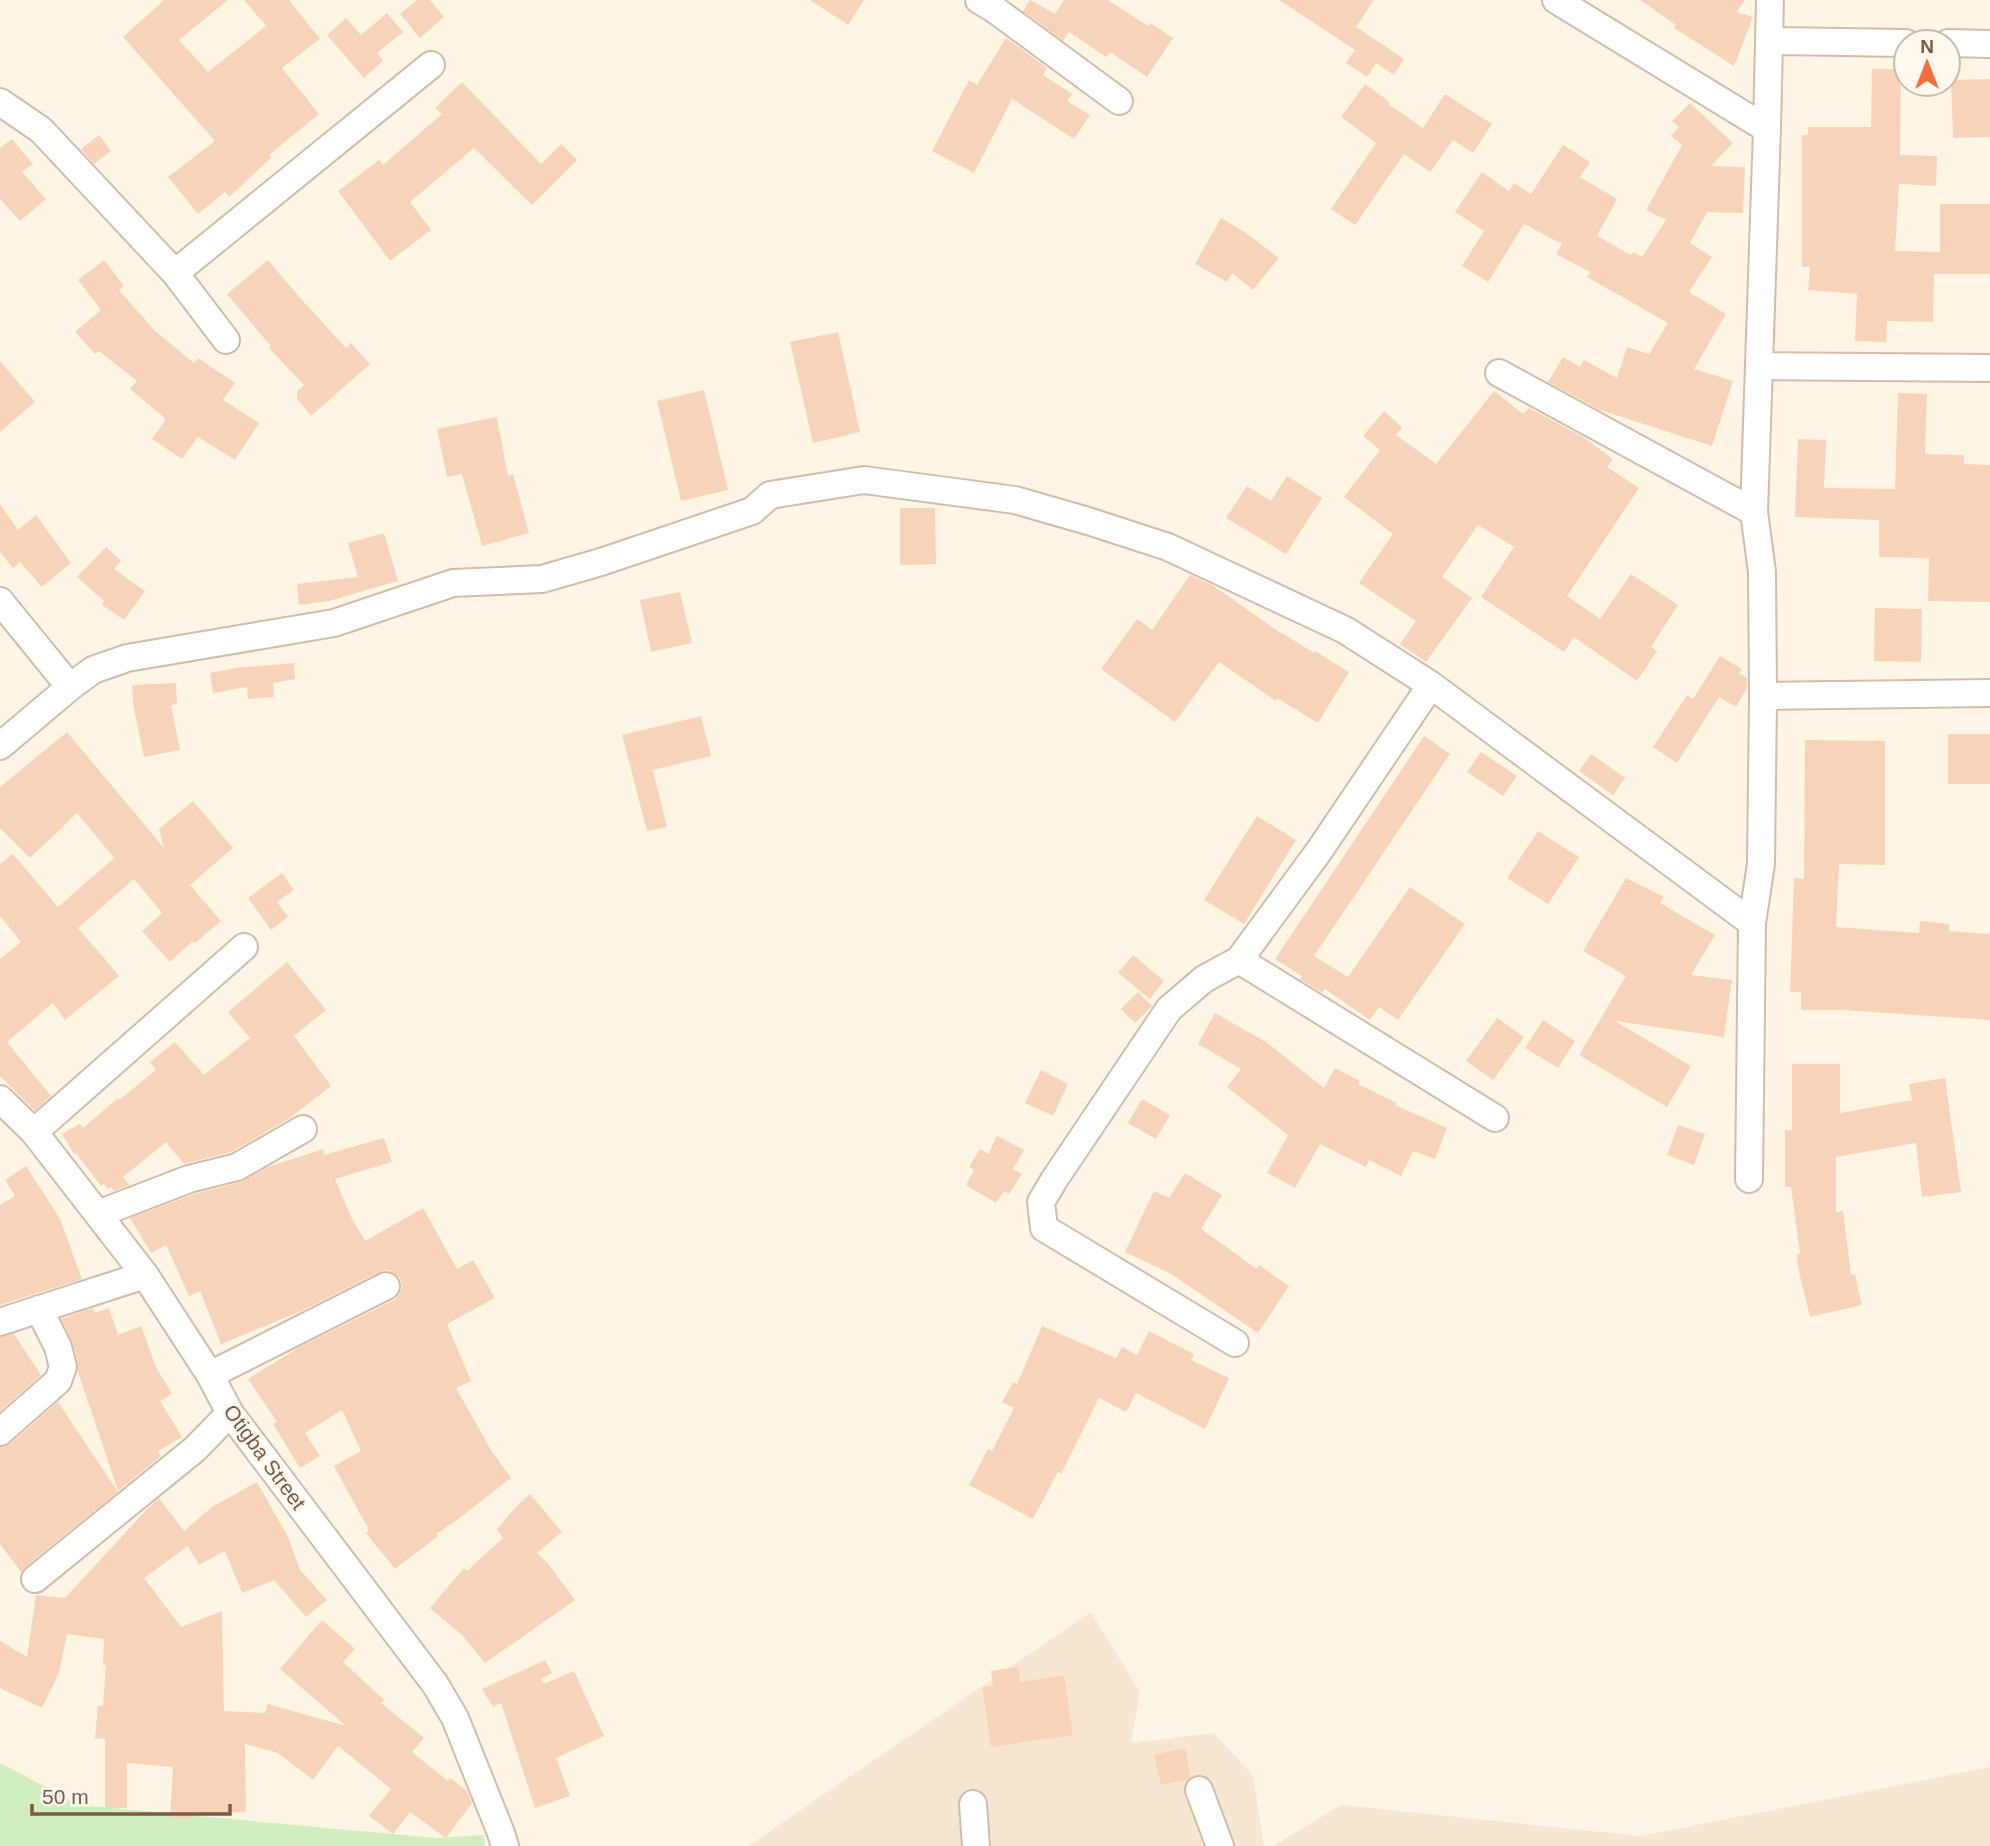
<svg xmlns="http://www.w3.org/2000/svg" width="1990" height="1846" viewBox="0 0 1990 1846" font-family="Arial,sans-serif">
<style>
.residential{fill:#f7e7d2}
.green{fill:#d1eec1}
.building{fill:#f7d4b9}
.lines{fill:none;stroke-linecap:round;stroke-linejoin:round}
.minor-casing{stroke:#d1bda9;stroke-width:30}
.minor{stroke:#fff;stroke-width:26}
.labels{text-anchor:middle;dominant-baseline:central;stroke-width:6;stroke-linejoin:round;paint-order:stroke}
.street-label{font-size:21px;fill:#7a5b47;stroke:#fff9ed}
</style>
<rect width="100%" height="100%" fill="#fef5e4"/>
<!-- residential -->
<path class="residential" d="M1091,1612l49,80 -9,51 83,-10 39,43 11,70h-516z
M1990,1767v79h-717l68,-41 300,31z"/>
<!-- green -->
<path class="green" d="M0,1763l80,42 356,33 47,-3 3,11h-486z"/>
<!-- building -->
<path class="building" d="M164,0h64l-49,40 29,32 58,-46 -22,-26h45l31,39 -38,29 37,46 -50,41 2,3 -42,39 -4,-5 -27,22 -30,-37 47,-36 -92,-104z
M417,0h13l14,17 -24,21 -20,-24z
M810,0h54l-16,25z
M1030,0l25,14 9,-14h44l40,26 2,-3 23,15 -26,39 -37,-25 -4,5 -37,-25 -6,9 -40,-30z
M1279,0h95l-18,27 48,32 -10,16 -18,-12 -9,14 -21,-14 9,-13z
M1640,0h105l-8,12 16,5 -19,49 -60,-38 2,-3z
M387,13l16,19 -26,21 6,8 -19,17 -37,-43 19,-17 15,17z
M1006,38l41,30 -4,7 29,19 -5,7 23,14 -16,24 -62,-40 -38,74 -42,-22 37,-71 8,5z
M1872,69h29l-1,86 37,1 -1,30 -37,-2 -4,67 45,1v-48h50v70h-56l-1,48 -46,-1 -1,21 -31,-1 2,-47 -49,-4 2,-23h-8v-132h6v-8h63z
M1990,79v58l-37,1 -2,-58z
M462,82l79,82 20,-20 16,16 -45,45 -58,-57 -64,54 21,28 -41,31 -52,-70 41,-31 4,5 59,-51 -7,-6z
M1365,84l25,18 -2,2 35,24 22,-34 47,30 -19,29 -20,-13 -23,32 -26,-18 -49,71 -24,-16 45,-66 -35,-26z
M1690,103l43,40 -22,23 34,1 -2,46 -36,-1 -17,31 22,14 -23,35 37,22 -32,55 39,12 -21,65 -112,-36 -52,-28 15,-25 17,10 4,-7 33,18 10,-31 22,7 19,-31 -81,-46 3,-5 -34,-18 6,-10 -38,-20 -36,58 -26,-16 22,-35 -29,-19 27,-40 27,19 5,-8 17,11 32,-49 27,17 -10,15 37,22 -20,37 34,19 2,-3 9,5 24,-37 -20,-10 36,-65 -11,-9 8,-9 -7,-6z
M99,135l12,16 -17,13 -13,-15z
M12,139l21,25 -11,8 24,27 -26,22 -20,-22v-51z
M1221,218l25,15 33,25 -26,32 -21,-17 -5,9 -32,-18z
M104,260l20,26 -5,4 36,41 39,32 4,-5 37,25 -12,17 36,23 -24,37 -37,-23 -16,22 -30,-20 14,-20 -36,-30 7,-8 -38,-30 -4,3 -20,-22 26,-22 -23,-30z
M268,260l33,39 45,49 5,-5 19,21 -59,52 -14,-17v-8l7,-6 -35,-37 2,-2 -44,-52z
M838,332l22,100 -47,11 -23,-101z
M0,361l35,41 -35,30z
M704,390l24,100 -47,11 -24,-100z
M1494,391l29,23 6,-6 54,29 30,22 -6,8 32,21 -72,108 33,23 31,-45 47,31 -27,42 6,4 -20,30 -63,-44 -10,15 -83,-55 33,-50 -36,-22 -36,52 30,21 -46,64 -26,-18 16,-23 -57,-38 34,-49 -49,-37 36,-47 -17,-14 21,-25 18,16 -6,8 40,29z
M1898,393l29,1 -2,60 39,1v9l26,1v137l-62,-1 1,-43 -50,-1v-37l-84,-3 3,-78 28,1 -2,48 71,1z
M497,417l11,59 5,-2 16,59 -47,13 -20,-72 -15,3 -10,-48z
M1287,476l35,22 -36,56 -60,-36 21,-32 24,15z
M0,504l18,26 18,-15 35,48 -29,24 -22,-25 -7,6 -13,-16z
M900,508h35l1,56 -36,1z
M384,533l14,48 -69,20 -30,4 -2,-21 61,-7 -10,-34z
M106,547l15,14 -7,8 31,22 -21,29 -22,-15 2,-4 -27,-24z
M1190,575l22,10 70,49v-1l32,20 1,-2 34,21 -31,51 -41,-25 -1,3 -57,-39 -44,60 -74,-53 36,-50 15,11z
M680,592l12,51 -41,9 -11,-52z
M1875,608l47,1 -1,53 -47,-1z
M1720,656l22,13 -3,4 8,5v10l-11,19 -17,-10 -42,66 -24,-16 34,-52 6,4z
M294,663l1,16 -22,4 1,14 -26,2 -1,-12 -34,6 -3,-20 26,-5z
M176,683l1,21 -6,1 9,45 -36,7 -11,-53 -1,-19z
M701,716l10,40 -58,14 14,57 -20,4 -25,-96z
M67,732l97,116 -5,-19 34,-28 40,47 -43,37 31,36 -26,22 -2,-2 -23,21 -28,-31 20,-18 -28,-34 -56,49 41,48 -54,44 -12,-17 -46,39 44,54 -16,15 -35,-35v-117l21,-17 -21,-26v-52l13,-10 45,53 56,-49 -37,-45 -47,45 -30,-30v-41z
M1948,734h42v50h-42z
M1424,736l26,18 -136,202 34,21 62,-90 55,37 -67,96 -19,-13 -9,13 -45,-31 -3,4 -22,-14 2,-3 -27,-17z
M1805,740l80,1v124l-46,-1 -3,63 83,6 1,-12 30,3 -1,7 41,3v86l-147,-10h-42v-18h-11l4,-114 10,1z
M1481,752l36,24 -14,20 -36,-24z
M1591,754l34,24 -12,17 -34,-24z
M1257,816l39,24 -52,84 -40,-24z
M1538,831l41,26 -31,47 -41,-26z
M282,873l12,17 -17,12 11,15 -17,13 -23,-32z
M1626,878l38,19 -4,6 55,32 -24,40 41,5 -8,57 -109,-16 76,45 -24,41 -88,-52 47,-79 -43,-25z
M1133,955l31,26 -14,18 -32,-26z
M287,962l39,48 -32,26 37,50 -44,34 -56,32 -47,12 -18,-22 -43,35 6,8 -15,6 -3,-4 -3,2 -4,-5 -3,2 -25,-33 -2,1 -12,-20 18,-10 3,4 35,-30 1,2 37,-30 -6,-8 25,-20 29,33 46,-37 -22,-26z
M1138,992l14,14 -17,17 -14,-14z
M1215,1013l51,29 58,46 11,-20 25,13 -2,3 39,19 -2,2 52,23 -12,31 -22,-8 -12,25 -32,-16 -3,7 -46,-23 -25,44 -28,-15 21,-38 -61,-48 14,-18 -43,-25z
M1497,1018l27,19 -31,43 -27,-19z
M1543,1020l32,21 -17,27 -33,-20z
M1792,1064h48v49l72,-13 -3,-16 36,-6 16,114 -39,5 -6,-54 -80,14v55l7,-1 8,64 4,-1 7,31 -52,12 -12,-49 -1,-14h3l-9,-67h-6v-57h7z
M1041,1070l27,14 -15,32 -28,-13z
M1142,1099l28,16 -14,24 -28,-16z
M1678,1125l27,9 -11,31 -27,-10z
M997,1136l27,14 -11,19 9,5 -13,20 -5,-3 -8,12 -30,-18 8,-15 -5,-3 11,-18 8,5z
M384,1138l8,24 -57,17 17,40 13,22 58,-33 34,61 16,-9 22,38 -48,26 24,57 -15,7 35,62 20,28 -54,42 -21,14 2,2 -43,33 -29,-36 3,-3 -35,-64 27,-15 -19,-41 -37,23 15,23 -20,12 -27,-44 4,-2 -29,-43 50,-31 96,-48 5,-5 3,-7 -2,-10 -6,-5 -6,-3 -9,2 -78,39 -80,33 -21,-53 -11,5 -23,-51 -15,8 -21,-35 64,-24 47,-12 27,-15 55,-18 1,6z
M26,1166l34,53 22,60 -82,26v-100l15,-9 -10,-16z
M1185,1173l37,22 -21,34 56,40 2,-4 30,21 -31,47 -87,-59 -46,-22 29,-61 15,7z
M93,1308l2,5 14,-5 9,27 23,-9 15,41 16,27 -12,7 22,36 -24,14 3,5 -43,35 -40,-119v-9l-5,-20 -12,-24z
M1042,1326l74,32 6,-11 15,8 12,-24 45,23 -3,6 38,18 -24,51 -69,-36 -10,19 -27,-14 -38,76 -3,-2 -25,47 -64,-34 19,-36 4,2 22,-43 -12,-6 11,-20 4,2z
M14,1334l27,41 -41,36v-74z
M58,1402l60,90 -93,75 -4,5 -21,-28v-97l10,-3z
M257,1482l31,55 12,33 27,30 -21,17 -32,-37 -32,13 -17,-42 -26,14 -11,-19 -44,32 37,49 41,-16 2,100 41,2 3,-9 78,22 -66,-57 42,-49 33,29 -12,13 41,38 -3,3 43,35 -12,14 36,29 2,-3 17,13 5,12 -26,35 -36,-26 -17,22 -24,-18 22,-27 -53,-43 -25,34 -35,-27 -33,-9 1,68 -53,2 -1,5 -22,-1 3,-51 -46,-4v45h-22v-69l-10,-1 3,-32h5l3,-41h-3l1,-26 -37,-5 -8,39 -17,35 -42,-20v-47l27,16 9,-62 29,3 84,-91 10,-9 25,33 28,-24z
M530,1494l32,38 -25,21 12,12 26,35 -90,63 -23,-28 -32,-27 34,-40 3,3 36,-33 -6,-9 20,-23z
M545,1660l7,13 -11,6 3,5 30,-13 30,65 -48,22 14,38 -35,12 -34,-105 -8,4 -11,-18z
M1018,1667l2,15 44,-7 9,60 -82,12 -9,-60 11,-1 -2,-15z
M1185,1748l6,29 -4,3 -26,5 -7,-30z"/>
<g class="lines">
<!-- minor casing -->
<g class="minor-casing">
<path id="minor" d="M979,0l15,9 125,92
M1556,0l211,129
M1770,41l136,2
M1948,43l42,1
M0,102l41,28 134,143 51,67
M175,273l256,-208
M1759,366l231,2
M1499,373l255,139
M0,601l70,86
M1763,696l227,-3
M0,746l70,-59 23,-17 34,-12 207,-35 119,-40 89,-4 59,-17 151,-51 18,-16 94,-15 151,20 73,21 80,26 177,83 86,55 321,238
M1239,960l256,158
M0,1099l34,33 111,143 65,100 20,38 205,271 20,34 46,115 4,13
M34,1132l210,-185
M1749,1179l3,-256 9,-59 2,-168 -1,-124 -8,-60 13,-383 3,-129
M98,1214l91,-35 48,-12 66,-38
M0,1322l145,-47
M1235,1343l-191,-115 -3,-26 13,-22 115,-171 35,-30 35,-19 80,-109 112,-166
M210,1375l176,-89
M0,1432l58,-51 5,-14 -5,-20 -19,-38
M35,1579l160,-130 35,-36
M1199,1790l21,56
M973,1804l3,42"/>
</g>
<!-- minor -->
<use href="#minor" class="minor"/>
</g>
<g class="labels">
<!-- street labels -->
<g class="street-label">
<text transform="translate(265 1457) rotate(54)">Otigba Street</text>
</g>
</g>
<!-- north arrow -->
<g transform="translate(1927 63)"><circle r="33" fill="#fff9ed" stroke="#cabaab" stroke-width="2"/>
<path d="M0-5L12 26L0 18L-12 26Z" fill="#f46e3e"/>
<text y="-10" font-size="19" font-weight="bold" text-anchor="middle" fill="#7a5b47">N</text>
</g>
<!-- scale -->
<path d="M32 1804v10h198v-10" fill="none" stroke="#7a5b47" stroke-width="3.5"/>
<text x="42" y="1804" font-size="21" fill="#7a5b47" stroke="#fff9ed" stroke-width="5" paint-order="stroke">50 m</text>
</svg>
